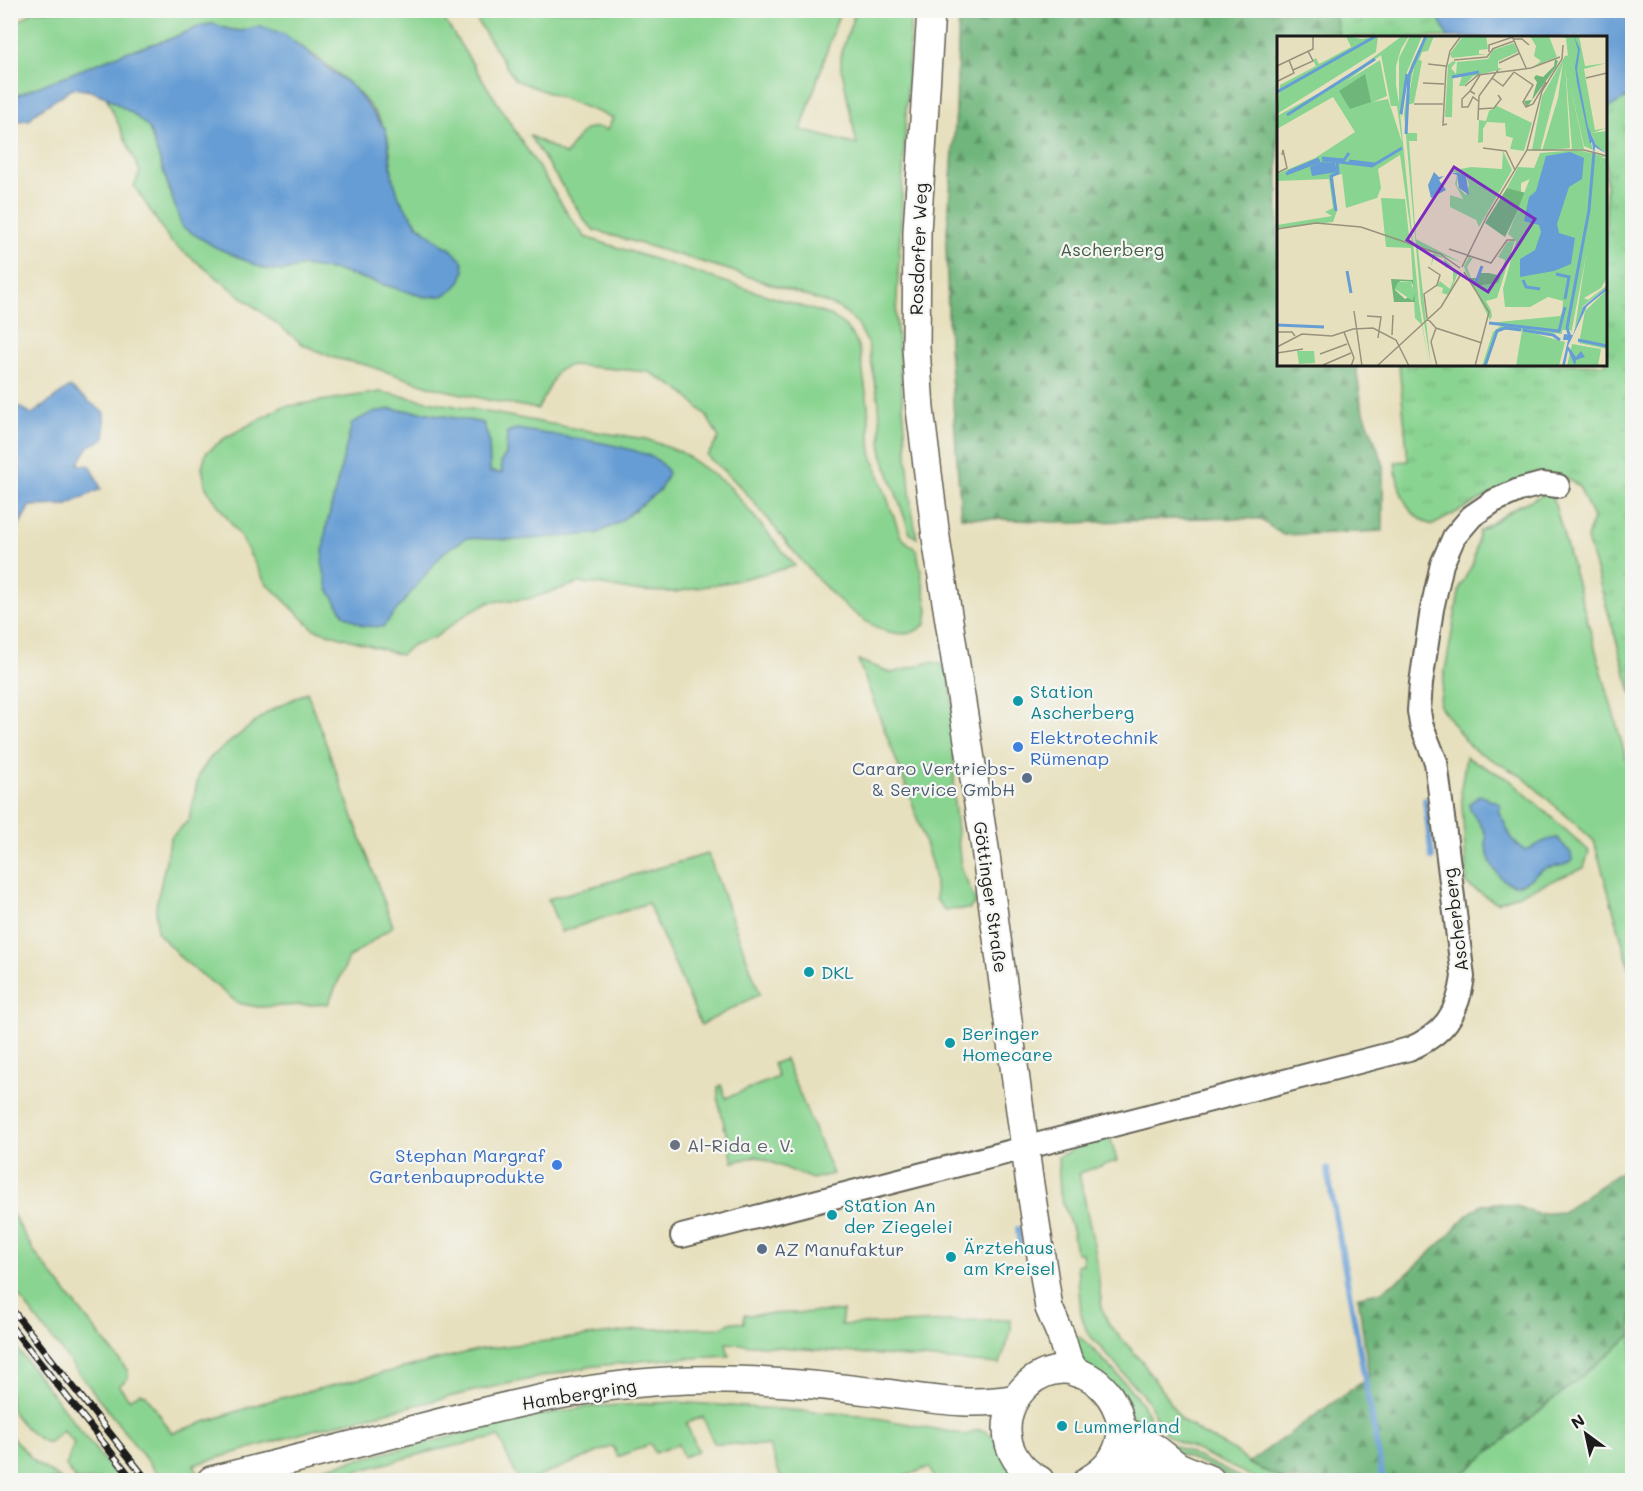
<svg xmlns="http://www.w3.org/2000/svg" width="1643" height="1491" viewBox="0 0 1643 1491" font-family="Mali,sans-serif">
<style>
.green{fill:#8ad491;stroke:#537856;stroke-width:1.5;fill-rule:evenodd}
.forest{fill:url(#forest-firs);stroke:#46694c;stroke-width:1.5}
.park{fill:url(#park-tufts);stroke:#537856;stroke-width:1.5}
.water{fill:#669dd4;stroke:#415c78;stroke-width:1.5}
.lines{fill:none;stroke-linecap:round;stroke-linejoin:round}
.stream{stroke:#669dd4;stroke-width:6}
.minor-casing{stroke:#636155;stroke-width:26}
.major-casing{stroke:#636155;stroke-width:30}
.minor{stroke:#fff;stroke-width:22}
.major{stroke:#fff;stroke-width:27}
.rail-casing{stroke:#1c1c1c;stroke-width:7}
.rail{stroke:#f6f6f2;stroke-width:4.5;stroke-dasharray:14;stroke-linecap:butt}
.culture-dot{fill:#0f9aa8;stroke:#f6f6f2;stroke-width:2}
.shop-dot{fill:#3f7fe0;stroke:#f6f6f2;stroke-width:2}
.service-dot{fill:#5c6f8a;stroke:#f6f6f2;stroke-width:2}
.worship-dot{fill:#6b7280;stroke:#f6f6f2;stroke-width:2}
.labels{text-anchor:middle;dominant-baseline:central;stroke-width:4.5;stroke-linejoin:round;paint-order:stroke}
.street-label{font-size:18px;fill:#1c1c1c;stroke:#f6f6f2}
.park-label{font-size:18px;fill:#425c45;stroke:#f6f6f2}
.culture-label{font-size:18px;fill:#0d838f;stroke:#f6f6f2;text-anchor:start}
.shop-label{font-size:18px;fill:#366cbe;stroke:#f6f6f2;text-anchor:start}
.service-label{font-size:18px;fill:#4e5e75;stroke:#f6f6f2;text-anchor:end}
.worship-label{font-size:18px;fill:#5b616d;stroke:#f6f6f2;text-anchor:start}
.inset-river{fill:none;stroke:#669dd4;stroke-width:3}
.inset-road{fill:none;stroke:#96927d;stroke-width:1.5}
.view{fill:#7b2cbf;fill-opacity:0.15;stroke:#7b2cbf;stroke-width:3}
.inset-edge{fill:none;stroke:#1c1c1c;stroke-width:3}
</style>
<defs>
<pattern id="forest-firs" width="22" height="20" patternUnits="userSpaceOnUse" patternTransform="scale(1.5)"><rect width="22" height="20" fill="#6fb67b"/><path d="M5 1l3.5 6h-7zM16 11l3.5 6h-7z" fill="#5a9364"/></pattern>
<pattern id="park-tufts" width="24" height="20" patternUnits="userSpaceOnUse" patternTransform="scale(1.5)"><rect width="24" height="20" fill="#8ad491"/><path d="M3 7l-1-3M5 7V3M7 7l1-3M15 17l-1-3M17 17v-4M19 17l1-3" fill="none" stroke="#76b57c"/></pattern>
</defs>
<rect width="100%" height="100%" fill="#f6f6f2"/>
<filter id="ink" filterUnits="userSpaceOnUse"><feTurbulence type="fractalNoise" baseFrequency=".0167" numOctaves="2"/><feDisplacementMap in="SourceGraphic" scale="12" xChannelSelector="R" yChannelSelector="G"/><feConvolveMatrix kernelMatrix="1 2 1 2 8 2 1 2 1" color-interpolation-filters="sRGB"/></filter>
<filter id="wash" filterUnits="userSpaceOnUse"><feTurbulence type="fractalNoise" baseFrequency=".008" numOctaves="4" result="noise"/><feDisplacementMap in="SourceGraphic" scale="24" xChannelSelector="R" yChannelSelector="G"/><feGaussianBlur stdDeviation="1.35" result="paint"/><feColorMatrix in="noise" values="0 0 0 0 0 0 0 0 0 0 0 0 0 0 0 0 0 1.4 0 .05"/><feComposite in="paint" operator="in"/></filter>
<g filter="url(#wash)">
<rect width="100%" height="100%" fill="#e7e0be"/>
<!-- green -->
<path class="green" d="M856,10l55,1 -15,307 15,186 6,34 -7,-5 -28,-79 -3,-50 -11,-60 -11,-21 -18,-15 -15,-6 -95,-32 -135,-40 -9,-9 -56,-86 37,20c12,-18 17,-34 41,-25l6,-12 -98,-38 -44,-69h369l-39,119 56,15 -16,-79v-13z
M34,11h405l131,206 15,20 247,79 13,10 11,14 4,12 8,54 3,47 30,84 16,14 11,59 -2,14c-5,3 -10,8 -16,9 -56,12 -132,-106 -166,-142 -11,-13 -25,-24 -37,-35l12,-18 -13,-23 -26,-25 -31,-18 -78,-7 -13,5 -20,39 -50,-9 -56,-13 -66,-22 -32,-7 -30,-13 -133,-103 -37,-56 6,-14 -34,-75 26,16 17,15 33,99 101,44 20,-5 35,5 87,26 27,-47c-28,-15 -55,-43 -60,-76 -2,-13 -1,-33 -7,-45 -16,-32 -48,-58 -77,-78 -14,-10 -32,-17 -48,-25l-19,5 -13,-2 -15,-5 -10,1 -33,14 -44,13 -109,43 -6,8v-76z
M380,392l203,38 63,9 35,13 48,34 66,80 -66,16 -54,10 -40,-1 -38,-7 -18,-1 -51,16 -38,3 -22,11 -34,25 -22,7 -11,10 -87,-26 -49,-47 -25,-46 -34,-48 -4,-21 4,-14 19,-15 57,-31zM391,409l31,3 61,11 6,17 1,32 12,1 -1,-11 5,-8 1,-22 9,-3 102,18 31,9 11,34 -16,12 -128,38 -50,-2 -22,14 -118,-24 27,-105z
M1551,491l81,288v197l-38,-135 -71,-64 -52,-29 -32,-43 21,-118 13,-24 6,-32 39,-25z
M858,660l34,13 39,-11 10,2 8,11 5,42v85l7,66 15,34 -7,7 -24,1 -9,-10 -2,-28 -22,-70z
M307,692l86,234 -44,32 -21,46 -70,3 -20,-4 -56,-44 -25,-27 -1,-26 15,-69 18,-17 10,-46 12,-17 57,-45z
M1466,757l44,23 79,71 -5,17 -87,35 -30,-18 -6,-97z
M708,854l52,140 -59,31 -53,-122 -87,29 -13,-33z
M785,1059l48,115 -21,5 -56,-23 -23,6 -15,-62v-13l3,-2 5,13 52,-21 -5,-13z
M1110,1136l7,25 -38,12 17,82 6,54 8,17 31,34 40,59 22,15 35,19 10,10 37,17h-26l-90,-43 -6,-7 -17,-31 -59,-67 -6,-18 -4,-49 6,-1 -1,-11h-6l-3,-20 -13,-40 -2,-36 27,-14z
M10,1210l25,43 93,118v7l-9,8 10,13 11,-6 6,2 26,38 93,-31 216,-53 165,-20 73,-1 13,-6 12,1v-8l99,-4 -2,14 170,-6v11l-11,34 -274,-21 3,13 -79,4 -62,7 -114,24 -154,37 -126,37 9,15h-41l-151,-194z
M1632,1335v145h-177z
M1079,1337l7,5c20,22 66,62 68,91l-12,1 -60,-73 -12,-22z
M11,1341l108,139h-43l-10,-14 8,-23 -11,-13 -14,13c-12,-2 -37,-26 -39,-39 -2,-20 0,-43 1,-63z
M676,1402l184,13 107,20c4,-2 8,-5 13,-5 18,1 37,37 46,50h-91l-6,-13 -33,13h-114l-13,-34 -55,-3 -11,-26 -17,6 12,28 -15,6 -5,-13 -23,9 -4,-9 -33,13 -5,-11 -78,32v2h-17l-19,-43 -63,13 -112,30h-50l256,-63 57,-10z
M10,1435l26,28 26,17h-51z
M1165,1441l80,39h-9l-73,-34z
M1117,1472l20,4 -6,4h-29z"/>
<!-- forest -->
<path class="forest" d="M959,11h376l4,26 -61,1v326l78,1 5,39 22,59v68l-100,4 -24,-16 -57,-1 -129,5 -112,-6 -12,-171 -3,-101 10,-134z
M1632,1164v171l-177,145h-170l-37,-17 121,-86 -11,-81 22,-4 26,-17 40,-37 21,-23 16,-11 15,-1 21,4 18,7 25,-2z"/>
<!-- park -->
<path class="park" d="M1335,11h297v684l-45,-156 6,-21 -14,-32 -14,-9 -17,1 -48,11 -67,36c-27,-7 -36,-37 -38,-63l13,-1 -9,-96 207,-1v-326l-267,-1z"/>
<!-- water -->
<path class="water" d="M1435,11h197v84l-26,14v-71l-158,-1z
M213,24l15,5 13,2 19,-5 24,8 70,54 32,42 7,49 7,21 17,24 23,19 12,7 11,12 1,10 -4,10 -8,9 -10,5 -17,1 -87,-26 -35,-5 -21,5 -17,-2 -50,-22 -33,-20 -33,-99 -17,-15 -26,-16 -15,-6 -18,-3 -37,24 -7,8 -14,1 -4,-3v-15l6,-8 109,-43 44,-13 33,-14z
M70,387l34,26 1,25 -16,8 -11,18 13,2 10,23 -34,16 -37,1 -19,33v-137l21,12z
M391,409l31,3 61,11 6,17 1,32 12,1 -1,-11 5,-8 1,-22 9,-3c32,6 121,15 144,33 4,3 6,7 8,11l-8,17 -42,33 -22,11 -80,6 -50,-2 -22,14 -61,75 -20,-1 -19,-11 -16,-26 -6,-27 4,-34 26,-105 19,-10z
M1480,795l11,6 3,-1 7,5 -3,6c10,14 11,32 27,39 13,-4 18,-11 32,-12l14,15 1,7c-9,10 -20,3 -30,10 -7,4 -11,10 -19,13 -21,9 -34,-21 -37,-36 -1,-4 0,-7 0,-10 -2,-9 -11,-20 -16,-28l-1,-5z"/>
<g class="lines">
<!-- stream -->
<path class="stream" d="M1425,800l7,58
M1327,1169l56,311
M1018,1229l2,18"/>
</g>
</g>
<g filter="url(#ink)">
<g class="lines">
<!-- minor casing -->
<g class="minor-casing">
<path id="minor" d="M682,1236l727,-187c35,-15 49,-35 54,-72l-27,-215 -15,-38 -2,-13 2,-28 11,-74 10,-45 12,-27 18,-21 22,-15 25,-11 23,-6 16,2"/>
</g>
<!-- major casing -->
<g class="major-casing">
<path id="major" d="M931,10l-14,221 -1,116 4,62 17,136 48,303 44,330 20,130 12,28 7,23 8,14
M1122,1429l33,19 23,18 33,14
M1112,1461l14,-1 22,5 30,1
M211,1480c70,-17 141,-35 211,-53 81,-21 162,-41 245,-46 70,-4 140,2 209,11 47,5 92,16 140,6
M1040,1480c-20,-10 -33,-29 -33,-51 0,-18 8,-33 21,-45 60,-51 138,52 60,96"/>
</g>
<!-- minor -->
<use href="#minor" class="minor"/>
<!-- major -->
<use href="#major" class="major"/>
<!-- rail casing -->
<g class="rail-casing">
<path id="rail" d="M10,1307l137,173
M10,1325l123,155"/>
</g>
<!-- rail -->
<use href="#rail" class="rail"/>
</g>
</g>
<!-- markers -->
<g class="culture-dot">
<circle cx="1018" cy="701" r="6"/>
<circle cx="809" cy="972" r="6"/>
<circle cx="950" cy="1043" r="6"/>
<circle cx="832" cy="1215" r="6"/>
<circle cx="951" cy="1257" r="6"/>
<circle cx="1062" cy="1426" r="6"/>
</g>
<g class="shop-dot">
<circle cx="1018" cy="747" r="6"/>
<circle cx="557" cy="1165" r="6"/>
</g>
<g class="service-dot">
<circle cx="1027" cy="778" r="6"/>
<circle cx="762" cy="1249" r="6"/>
</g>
<circle class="worship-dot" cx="675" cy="1145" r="6"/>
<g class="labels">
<!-- street labels -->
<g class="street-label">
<text transform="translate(918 249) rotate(-88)">Rosdorfer Weg</text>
<text transform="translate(991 897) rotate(82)">Göttinger Straße</text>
<text transform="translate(1455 920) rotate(-97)">Ascherberg</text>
<text transform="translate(579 1394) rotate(-9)">Hambergring</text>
</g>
<!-- park labels -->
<g class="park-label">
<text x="1112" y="249">Ascherberg</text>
</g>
<!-- culture labels -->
<g class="culture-label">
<text x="1030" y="691">Station<tspan x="1030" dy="21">Ascherberg</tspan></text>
<text x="821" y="972">DKL</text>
<text x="962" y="1033">Beringer<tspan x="962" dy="21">Homecare</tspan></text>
<text x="844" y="1205">Station An<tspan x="844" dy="21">der Ziegelei</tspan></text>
<text x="963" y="1247">Ärztehaus<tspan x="963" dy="21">am Kreisel</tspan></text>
<text x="1074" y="1426">Lummerland</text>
</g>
<!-- shop labels -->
<g class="shop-label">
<text x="1030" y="737">Elektrotechnik<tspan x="1030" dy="21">Rümenap</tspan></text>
<text x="545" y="1155" text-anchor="end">Stephan Margraf<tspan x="545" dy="21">Gartenbauprodukte</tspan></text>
</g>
<!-- service labels -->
<g class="service-label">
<text x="1015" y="768">Cararo Vertriebs-<tspan x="1015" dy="21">&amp; Service GmbH</tspan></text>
<text x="774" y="1249" text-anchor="start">AZ Manufaktur</text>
</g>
<!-- worship labels -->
<g class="worship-label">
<text x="687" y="1145">Al-Rida e. V.</text>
</g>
</g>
<!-- overview -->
<g transform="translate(1277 36)">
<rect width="330" height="330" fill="#e7e0be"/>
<path d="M125,0h7l-8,13 -5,17v19l3,19v-46l11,-22h12l-15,36 -5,45 -2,-4 19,190 10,63 -7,-41 -7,-7 -4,-70 -25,-1 -5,-49 24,1 4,37 1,5 2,-1 -12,-85 -22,14 3,19 -4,10 -31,10 -4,-34 -9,2 4,35 -4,11 -56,6v-3l55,-9 -7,-4 8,-4 -4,-29 -52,2v-7l38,-16 40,-26 -22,-35 -56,32v-13l66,-36zM104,19l10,51h6l5,36 -14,-43 -15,3 14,-6 -7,-36 -33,21zM148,0h4l-15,30 -8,39 2,28h9v8h-8l7,98 46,24 -45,-18 26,12 15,16 -9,22 -7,-2 1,-5 -6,-2 3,-5 10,8 2,-6 -12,-4 13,4v-15l-8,-1 -1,-9 -10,-2 -3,11 3,1 -3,-1 2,-14 -15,-5 13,118 -10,-63 -17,-190 7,-48zM186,0h23l2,13 -9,1v4h9l-36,4 -2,-4zM253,0h19l8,21 -24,10 8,-6 -7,-5 2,-10zM237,7l4,9 -20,9v7l5,1 -30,7 -9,10h-5l3,-10 -9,1 -1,40h-7l3,-52 5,-4 3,1 -5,6 5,6 1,-12 31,-3 5,-9zM293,19l2,39 12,55h-12l-7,-87 5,86 -28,3 16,-53 5,-36 -23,89 -8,-1 10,-54 23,-40zM330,95v22l-10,-6 -6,-14zM226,115l9,19 -33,57 -3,-7 -26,-13v-12l13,4 -8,-15 2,-9v11l9,9 3,-10 -3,-9 -16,-5 21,-4 31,2zM324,121l6,2v119l-6,10 -17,10 4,2 18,-14 1,-5v6l-24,19 -9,28zM241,131l17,1 -5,11 -9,4v9l-14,-4zM238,204l-18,58 -11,3 5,9 1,6 -2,4 -25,-50 -1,-4 5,-9 4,1 -6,9 7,19 26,-10 5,-16 -7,-3 9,-15zM330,254v59l-28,-6 6,-32zM288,271l-3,27 -40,-4 43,12 -6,24h-43l6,-35 -16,-3 -10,5 -11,33h-3l11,-34 10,-8 -14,-1 71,-7zM295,308l29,5 -3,17h-31zM20,315h17l1,12 -16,1z" fill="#8ad491" fill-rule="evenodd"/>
<path d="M278,23l3,2 -2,6 -29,40 -3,-6 8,-1 5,-18 -3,-4 2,-3 7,2 11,-11zM88,38l6,28 -21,7 -11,-18zM230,152l19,5 -21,44 -20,-14zM203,237h9l12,3 -3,7 -24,3 -5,-8h9zM114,243l22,1 2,22h-21zM123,245h11l2,4 1,9 -9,5 -10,-9z" fill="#6fb67b" fill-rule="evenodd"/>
<path d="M134,245l3,13 -1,7 -18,-12 3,-7zM257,305l23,6 2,7 -20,-2 -6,-5z" fill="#8ad491"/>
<path d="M69,0l16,3 16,-3 -2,16 -99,62 3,-29 36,-19 -3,-6 3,-2 3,6 32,-17zM157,0l-6,15 -6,1 -3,8 3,1 -8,42 -7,2 9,-47 12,-21zM280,0h22l6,30 22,-3 -23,6 11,61 12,-2 -18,6 4,16 -9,-4 -12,-52 -6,-56zM220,70l35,17 -8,28 -14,-2 3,-11 -7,-2 -1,-13 -18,-1 -4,7v13l-5,1 1,-23 7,1 3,-10zM301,114l29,7h-6l-5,39 11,7 -11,1 -25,130v-4h-10l2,-29 -15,-4 -18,10h-25l-2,-18 13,-48 -8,-7 32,-81z" fill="#8ad491"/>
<path d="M297,0l6,13 -3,21 11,57 8,18 11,9 -12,-7 -1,8 -2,-13 -2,2 -13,-61 -2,-16 3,-17zM293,116l14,6 -2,21 -13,8 -12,37 2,9 16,5 -4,26 -17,7 -34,6v-18l15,-9 6,-18 -2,-7 -15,-4 5,-24 7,-6 10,-35zM44,126l14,1 2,9 -25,4 -2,-9zM157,136l5,5 5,-1 -5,4 7,10 -15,8 -3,-13zM174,137h8l7,3 3,19 -10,-7 -2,-13zM330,251v3l-20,16 -19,40 8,11 5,-6 4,6 -9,3 -1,6 -7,-16 -3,15 -3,1 6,-26h-5l1,-6 9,1 10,-28z" fill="#669dd4"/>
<path class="inset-river" d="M175,41l27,-5M0,56l99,-56M124,78l6,-40M10,79l88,-56M129,98l3,-59 17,-39M45,122l22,2 5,-7M45,124l50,6 30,-18M72,125l26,3M11,136l31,-13M9,138l34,-13M59,175l-5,-35 7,-3 -1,-11M70,235l4,22M279,238l13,3 -4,22M246,244l3,7 14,2M198,249l7,-19M212,287l70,8 6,-24M0,289l47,2M246,294l30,5 7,5M293,301l-3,-9 22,-118 5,-58M301,304l29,6M208,330l12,-35 8,-3 16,2"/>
<path class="inset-road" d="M235,0l14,32M236,3h9l7,6M215,13l22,-8M212,16v-7l24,-8M177,24l33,-3 6,-8M222,27l21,-10M151,28l18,2M0,30l36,-17v-13M16,34l20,-9 -5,-10M237,36l19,13 -10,17 3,5 7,-3 13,-22M215,42l11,8 11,-14M309,42l21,-5M1,45l16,-8 -5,-13M146,47l21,1M188,50l13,-11 53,-7 29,-11M193,55l-8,8v8h6l5,-10 5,4M198,58l-5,-3 10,-16M137,68h29M201,73l16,-1 7,-9 -3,-4M201,84l1,-24 19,-26M170,88l-4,1 3,-56 4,-18 11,-15M206,112l23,3 9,19M250,114h57l23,6M0,137l10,-5 -4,-18 -1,5M0,193l39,-6 45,4 79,27 20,14M172,213l42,14 16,-23h8M151,231l12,8 -3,10 -13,9 3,24 9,10 46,15M185,231l25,-51 40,-66 15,-59 20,-32 1,-14M187,236l25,40 -14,54M77,275l8,55M90,280l14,1 -3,21M159,292l-5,14 6,24M0,296h15l3,4M67,296l10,26 -3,8M115,299l1,-20M0,311l25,-13 30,2 21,-7 20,-1 23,12 13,26M0,317l26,-4M43,318l27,-10M46,329l28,-12M100,330l64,-59 20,-33"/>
<path class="view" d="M177,131l81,52 -47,73 -81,-52z"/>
<rect width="330" height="330" class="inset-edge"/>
</g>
<!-- margin -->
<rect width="1643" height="1491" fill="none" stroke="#f6f6f2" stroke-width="36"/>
<!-- north arrow -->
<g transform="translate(1586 1434) rotate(327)" stroke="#f6f6f2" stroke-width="4.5" paint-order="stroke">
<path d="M0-4.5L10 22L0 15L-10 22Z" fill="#1c1c1c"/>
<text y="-9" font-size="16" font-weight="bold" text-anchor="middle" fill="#1c1c1c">N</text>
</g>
</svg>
